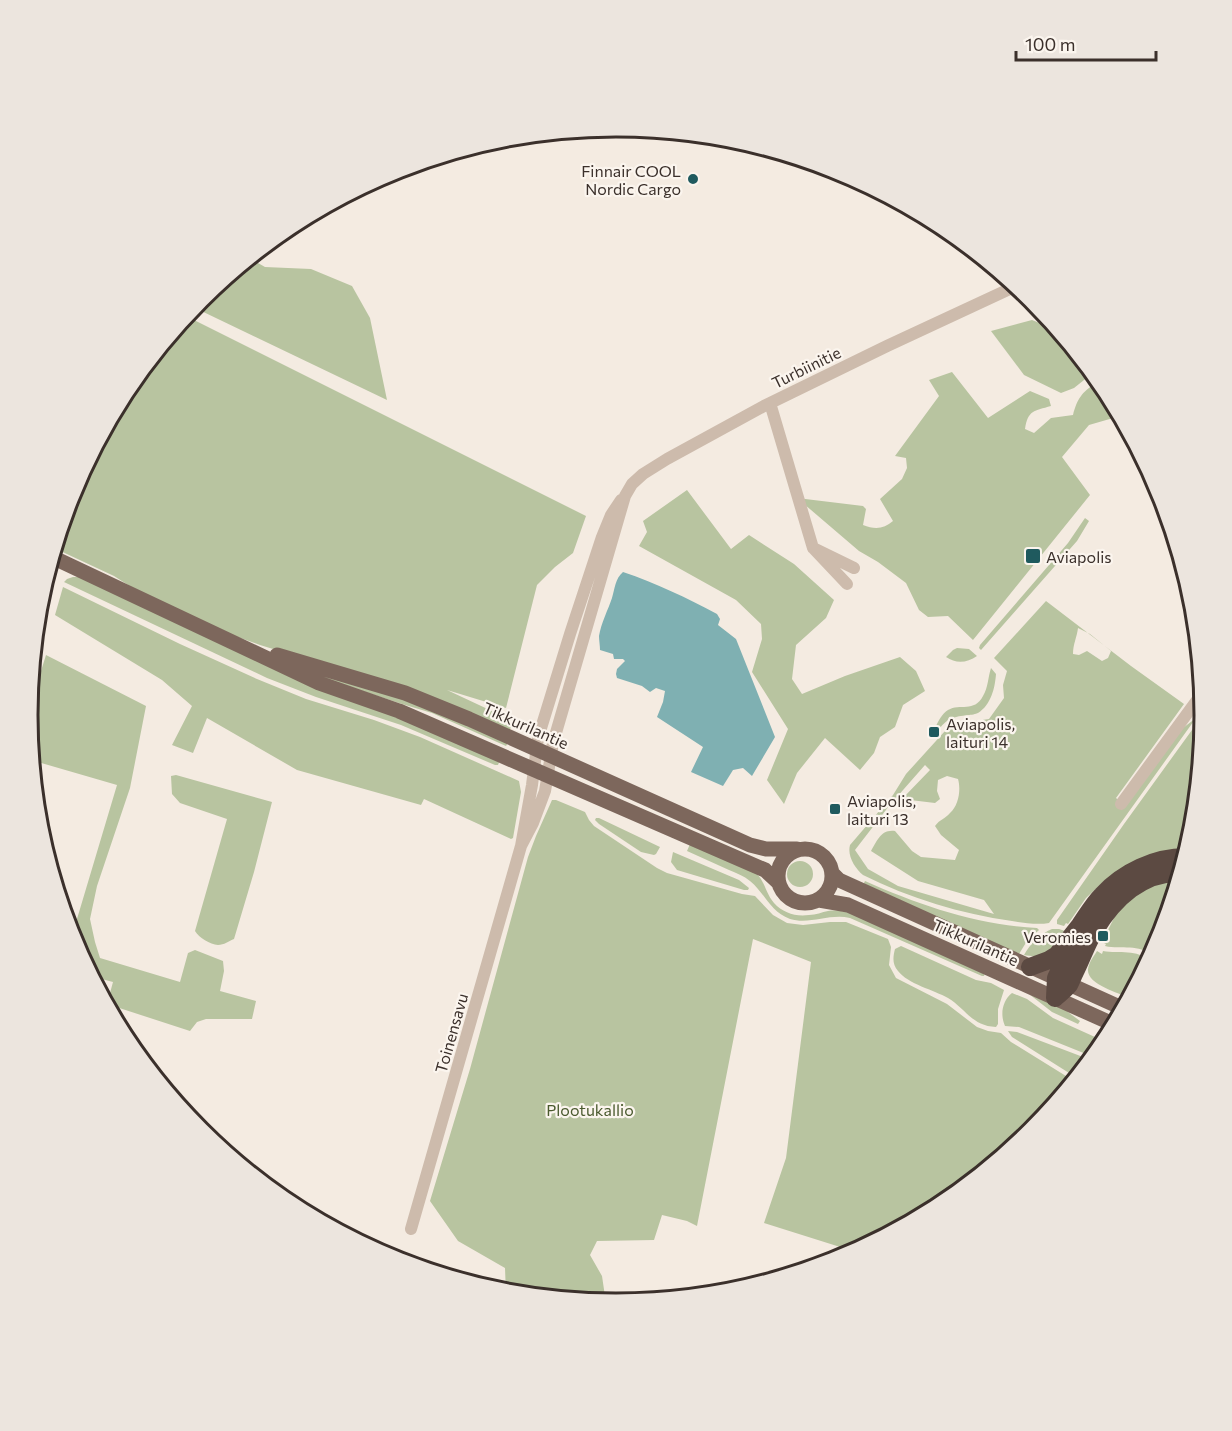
<svg xmlns="http://www.w3.org/2000/svg" width="1232" height="1431" viewBox="0 0 1232 1431" font-family="Commissioner,sans-serif">
<style>
.green{fill:#b8c4a0;fill-rule:evenodd}
.water{fill:#7fb0b2}
.lines{fill:none;stroke-linecap:round;stroke-linejoin:round}
.minor{stroke:#cdbbac;stroke-width:12}
.major{stroke:#7d675c;stroke-width:15}
.highway{stroke:#5c4a42;stroke-width:18}
.poi-dot{fill:#1f5a5e;stroke:#fbf5ee;stroke-width:2}
.labels{text-anchor:middle;dominant-baseline:central;stroke-width:4.5;stroke-linejoin:round;paint-order:stroke}
.poi-label{font-size:16px;fill:#3b302b;stroke:#fbf5ee;text-anchor:start}
.street-label{font-size:16px;fill:#3b302b;stroke:#fbf5ee}
.park-label{font-size:16px;fill:#4a5a2e;stroke:#fbf5ee}
.rim{fill:none;stroke:#3b302b;stroke-width:3}
</style>
<rect width="100%" height="100%" fill="#f4ebe1"/>
<!-- green -->
<path class="green" d="M249,258l16,9 46,2 41,17 18,32 17,82 -194,-93 7,-8z
M186,316l400,200 -13,37 -18,14 -18,18 -31,123 -59,-18 64,30 2,4 -4,7 -200,-71 -49,-15 -31,-11 -82,-37 -33,-21 -60,-28 18,-58 54,-102z
M1032,320l25,10 32,46 -15,12 -13,5 -37,-18 -33,-44z
M952,372l36,46 42,-27 19,8 2,7c-17,5 -23,4 -26,23l9,4 17,-15 22,-3c4,-16 9,-23 23,-32l14,13 10,20 -31,9 -27,32 28,38 -117,145 -25,-24 -20,1 -9,-7 -13,-27 -28,-21 -19,-11 -62,-53 66,8 3,3 -3,16c12,5 21,4 30,-4l-13,-22 22,-20 5,-11 -1,-10 -11,-2 44,-60 -10,-16z
M687,490l44,59 18,-14 45,29 40,36 -8,18 -30,27 -4,34 10,15 43,-18 55,-19 16,14 9,20 -22,14 -8,22 -15,10 -6,16 -14,17 -35,-32 -28,35 -13,31 -17,-24 21,-51 -36,-57 10,-33 -1,-15 -25,-24 -97,-54 8,-14 -4,-11z
M1085,518l4,3 -12,20 -96,109 -2,-2 1,-3 88,-102z
M73,577h7l420,183 -2,5h-3l-94,-40 -85,-28 -49,-19 -203,-96 3,-3z
M45,580l5,1 -11,42h-3l2,-23z
M63,587l117,57 77,35 49,20 68,21 46,17 99,44 2,11 -8,46 -2,1 -87,-40 -3,6 -124,-35 -90,-52 -14,35 -21,-8 20,-39 -30,-26 -107,-65z
M1046,601l85,65 53,38 -68,94 9,8 58,-78 13,-10 -147,205c-11,2 -25,0 -37,-2 -51,-7 -103,-23 -149,-46 -8,-7 -16,-19 -13,-30l43,-50 13,-21 39,-43 11,-7 33,-5 15,-21 -1,-13 4,-14 -13,-13zM1078,628l12,6 21,17 -3,7 -6,3 -15,-10 -8,4 -6,-1c0,-10 4,-17 5,-26zM925,765l5,5 -28,29 33,4 5,-4 -3,-8 1,-11 9,-4 11,3c3,10 1,26 -8,34 -5,6 -10,6 -15,13l6,9 18,15 -4,10 -34,-3 -9,-6 -17,-20c-14,-2 -18,10 -24,20l47,30 66,19 10,14 -96,-28 -30,-17 -13,-19 34,-44z
M957,648l12,1 8,7c-10,7 -21,8 -31,1l7,-7z
M46,655l100,51 -16,82 -33,98 -7,33 5,23 5,16 80,24 8,-29 7,-3 28,11 1,10 -4,20 36,10 -4,18h-46l-9,3 -7,9 -83,-27 6,-22 -23,-6 -19,-37 46,-154 -86,-25 -4,-44z
M991,668l5,6c-1,14 -5,31 -18,39 -2,1 -7,2 -10,2 -14,2 -19,2 -29,14l-3,-3c3,-6 6,-12 12,-16 12,-7 26,3 35,-14 5,-8 5,-19 8,-28z
M318,672l84,26 106,45 -2,3 -74,-33 -30,-9 -85,-28z
M1205,712l-11,119 -7,21 -82,28 -19,18 -18,26 -2,-1 -2,3 -7,-2v-4l67,-96z
M176,775l96,27 -18,70 -20,67c-5,2 -10,6 -16,6 -8,-1 -19,-7 -23,-14l32,-112 -47,-16 -8,-9 -1,-18z
M552,800h4l29,12 4,8 5,6 63,42 10,5 75,21 13,2 18,19 14,8 16,2 27,-3h16l42,17 3,8 -2,18 7,13 51,26 30,23 11,4 13,2 10,9 63,39 -42,51 -89,73 -87,47 -92,-29 22,-65 25,-196 -58,-23 -56,287 -10,-5 -25,-6 -8,25 -57,1 -7,14 12,21 4,27 -100,-9 -1,-26 -47,-27 -28,-40 40,-132 58,-212 8,-21z
M596,818h3l61,29 -4,7 -2,1 -13,-3 -42,-28 -4,-4z
M690,844l67,30c8,8 9,20 17,29 9,10 22,14 35,12 7,0 13,-3 19,-4 7,-1 13,0 20,1l137,61 -1,3h-2l-132,-58c-20,-5 -40,7 -60,1 -20,-7 -25,-26 -40,-38 -6,-5 -14,-8 -21,-11 -14,-6 -28,-13 -42,-19z
M673,852l66,28 10,8 -1,2h-4l-67,-20 -6,-8z
M787 874a13 13 0 1 1 26 0a13 13 0 1 1-26 0Z
M1179,878l-19,63 -8,15c-13,-13 -30,-6 -47,-10l1,-2 -4,-2 19,-38 24,-19z
M865,881c54,24 112,44 172,47l2,2 -12,11 -8,13 -156,-69z
M1052,929h7l6,2c-11,17 -18,29 -41,24 6,-11 16,-21 28,-26z
M901,946l75,34 15,3 13,7 -6,19v15l-2,3c-24,-1 -30,-18 -48,-29 -14,-8 -40,-14 -50,-27 -6,-7 -5,-14 -3,-22z
M1097,951l5,3 1,-3c16,3 35,-3 46,11l-19,36c-12,-5 -44,-14 -42,-29 1,-7 6,-13 9,-18z
M1012,993l15,6 26,19 53,24 -10,13 -5,1 -72,-29 -14,-1c-5,-11 -3,-25 7,-33z
M1029,994l35,15 16,12 -2,3 -26,-12z
M1008,1031l9,1 74,28 -14,18 -65,-41z"/>
<!-- water -->
<path class="water" d="M623,572c33,11 64,26 94,42l3,5 -2,6 18,14 39,98 -23,39 -9,-8 -10,2 -10,16 -32,-14 12,-25 -46,-30 6,-15 2,-11 -9,-3 -6,4 -8,-6 -25,-8 -1,-4 1,-5 8,-8 -2,-2h-9l-1,-5 -13,-4c0,-4 -1,-10 -1,-14 2,-13 9,-26 13,-38 3,-10 3,-19 11,-26z"/>
<g class="lines">
<!-- minor -->
<path class="minor" d="M770,403l43,145
M847,584l-34,-36 41,20
M1121,804l82,-112
M521,846l12,-23 12,-32 8,-48 72,-247 7,-12 11,-10 24,-15 97,-53 123,-60 129,-60
M411,1229l110,-383 11,-61 6,-47 32,-104 32,-97 9,-22 10,-15"/>
<!-- major -->
<path class="major" d="M52,557l267,126 80,28 366,159 14,13
M277,655l128,38 64,26 281,126 16,4h31
M778 876a27 27 0 1 1 54 0a27 27 0 1 1-54 0Z
M833,874l6,6 285,129
M819,900l29,5 267,120"/>
<!-- highway -->
<path class="highway" d="M1030,967l19,-7 8,-5c7,-10 15,-20 23,-30 7,-10 13,-21 22,-30 21,-23 53,-38 84,-38
M1055,998c4,-4 10,-8 14,-13 2,-4 4,-9 6,-13 7,-14 12,-29 20,-42 19,-31 48,-59 86,-57
M1055,998l1,-20 15,-32"/>
</g>
<!-- markers -->
<g class="poi-dot">
<circle cx="693" cy="179" r="6"/>
<rect x="1025" y="548" width="16" height="16" rx="3"/>
<rect x="928" y="726" width="12" height="12" rx="3"/>
<rect x="829" y="803" width="12" height="12" rx="3"/>
<rect x="1097" y="930" width="12" height="12" rx="3"/>
</g>
<g class="labels">
<!-- poi labels -->
<g class="poi-label">
<text x="681" y="170" text-anchor="end">Finnair COOL<tspan x="681" dy="18">Nordic Cargo</tspan></text>
<text x="1046" y="556">Aviapolis</text>
<text x="946" y="723">Aviapolis,<tspan x="946" dy="18">laituri 14</tspan></text>
<text x="847" y="800">Aviapolis,<tspan x="847" dy="18">laituri 13</tspan></text>
<text x="1091" y="936" text-anchor="end">Veromies</text>
</g>
<!-- street labels -->
<g class="street-label">
<text transform="translate(806 367) rotate(-26)">Turbiinitie</text>
<text transform="translate(526 725) rotate(24)">Tikkurilantie</text>
<text transform="translate(976 942) rotate(24)">Tikkurilantie</text>
<text transform="translate(451 1033) rotate(-74)">Toinensavu</text>
</g>
<!-- park labels -->
<g class="park-label">
<text x="590" y="1109">Plootukallio</text>
</g>
</g>
<!-- crop -->
<path d="M0 0H1232V1431H0ZM38 715a578 578 0 1 1 1156 0a578 578 0 1 1-1156 0Z" fill="#ece5de" fill-rule="evenodd"/>
<path class="rim" d="M38 715a578 578 0 1 1 1156 0a578 578 0 1 1-1156 0Z"/>
<!-- scale -->
<path d="M1016 51v9h140v-9" fill="none" stroke="#3b302b" stroke-width="3"/>
<text x="1025" y="51" font-size="18" fill="#3b302b" stroke="#fbf5ee" stroke-width="4.5" paint-order="stroke">100 m</text>
</svg>
